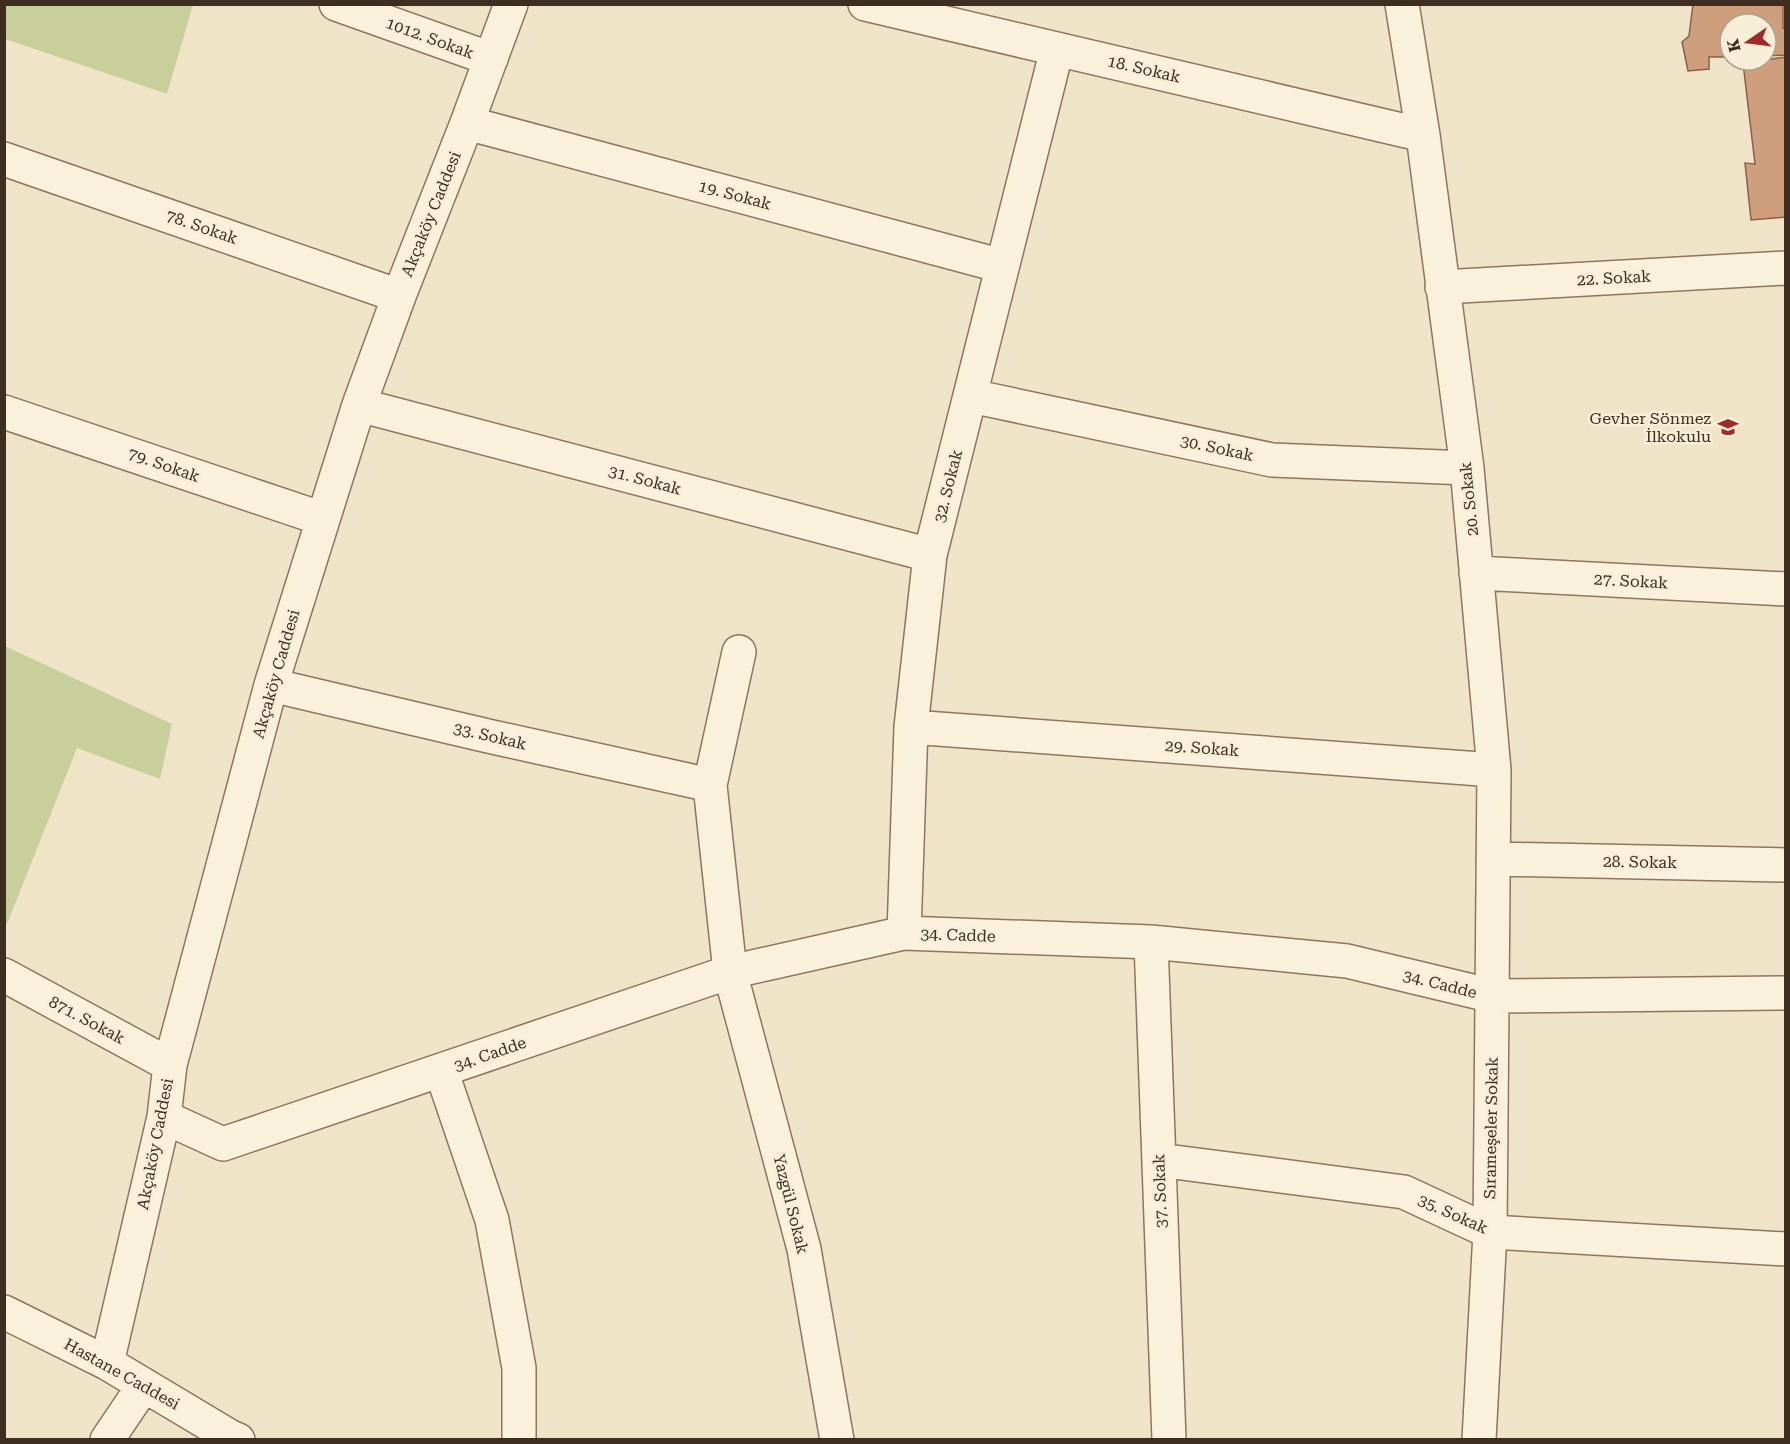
<svg xmlns="http://www.w3.org/2000/svg" width="1790" height="1444" viewBox="0 0 1790 1444" font-family="'Roboto Serif',serif">
<style>
.green{fill:#c9cf9b}
.building{fill:#cf9f7d;stroke:#8d5f41;stroke-width:1.5}
.lines{fill:none;stroke-linecap:round;stroke-linejoin:round}
.minor-casing{stroke:#8d765c;stroke-width:36}
.minor{stroke:#faf1dc;stroke-width:33}
.labels{text-anchor:middle;dominant-baseline:central;stroke-width:5;stroke-linejoin:round;paint-order:stroke}
.street-label{font-size:16px;fill:#3d2e20;stroke:#f7eed8}
.poi-label{font-size:16px;fill:#3d2e20;stroke:#f7eed8;text-anchor:end}
</style>
<rect width="100%" height="100%" fill="#f0e4c8"/>
<!-- green -->
<path class="green" d="M5,4h188v1l-26,89 -162,-55z
M5,646l167,78 -12,55 -83,-31 -70,176 -3,-1z"/>
<!-- building -->
<path class="building" d="M1693,4h90v24l3,-1v28l-20,1v-32h-36v33h-21v12l-21,2 -6,-29 7,-6z
M1786,57v160l-35,3 -6,-57 10,1 -12,-101z"/>
<g class="lines">
<!-- minor casing -->
<g class="minor-casing">
<path id="minor" d="M336,4l155,55
M865,4l558,131
M1402,4l21,131 44,333 27,302 -4,462 -11,208
M467,123l535,143
M4,159l395,137
M1442,287l344,-19
M971,396l301,64 195,8
M359,405l571,150
M4,412l319,107
M1476,573l310,16
M271,685l217,51 222,49 20,187 74,277 33,191
M911,727l583,43
M710,785l29,-133
M1494,859l292,6
M904,933l7,-206 19,-172 127,-506
M1151,942l18,498
M4,975l166,90
M441,1070l51,150 27,148v72
M164,1117l59,27 507,-172 174,-39 247,9 196,19 146,35 293,-3
M1159,1160l245,32 86,40 296,17
M4,1312l103,51 122,73 9,4
M107,1363l57,-246 6,-52 101,-380 88,-280 40,-109 68,-173 44,-119
M107,1440l37,-55"/>
</g>
<!-- minor -->
<use href="#minor" class="minor"/>
</g>
<!-- icons -->
<defs>
<g id="school-bare" transform="scale(1.62)"><path d="M0-5L7-2L0 1L-7-2ZM-4 1L0 2.5L4 1V4Q0 6-4 4Z" fill="#9e2a2b" stroke="#f7eed8" stroke-width="2.5" paint-order="stroke"/></g>
</defs>
<g fill-rule="evenodd">
<use href="#school-bare" x="1728" y="427"/>
</g>
<g class="labels">
<!-- street labels -->
<g class="street-label">
<text transform="translate(430 38) rotate(20)">1012. Sokak</text>
<text transform="translate(1144 69) rotate(13)">18. Sokak</text>
<text transform="translate(735 195) rotate(15)">19. Sokak</text>
<text transform="translate(431 214) rotate(-68)">Akçaköy Caddesi</text>
<text transform="translate(202 227) rotate(19)">78. Sokak</text>
<text transform="translate(1614 278) rotate(-3)">22. Sokak</text>
<text transform="translate(1217 448) rotate(12)">30. Sokak</text>
<text transform="translate(164 465) rotate(19)">79. Sokak</text>
<text transform="translate(645 480) rotate(15)">31. Sokak</text>
<text transform="translate(948 486) rotate(-76)">32. Sokak</text>
<text transform="translate(1469 499) rotate(-96)">20. Sokak</text>
<text transform="translate(1631 581) rotate(3)">27. Sokak</text>
<text transform="translate(276 674) rotate(-74)">Akçaköy Caddesi</text>
<text transform="translate(490 736) rotate(13)">33. Sokak</text>
<text transform="translate(1202 748) rotate(4)">29. Sokak</text>
<text transform="translate(1640 862) rotate(1)">28. Sokak</text>
<text transform="translate(958 935) rotate(2)">34. Cadde</text>
<text transform="translate(1440 984) rotate(14)">34. Cadde</text>
<text transform="translate(87 1020) rotate(28)">871. Sokak</text>
<text transform="translate(490 1054) rotate(-19)">34. Cadde</text>
<text transform="translate(1491 1128) rotate(-89)">Sırameşeler Sokak</text>
<text transform="translate(155 1144) rotate(-79)">Akçaköy Caddesi</text>
<text transform="translate(1160 1191) rotate(-92)">37. Sokak</text>
<text transform="translate(791 1204) rotate(76)">Yazgül Sokak</text>
<text transform="translate(1453 1214) rotate(24)">35. Sokak</text>
<text transform="translate(122 1374) rotate(29)">Hastane Caddesi</text>
</g>
<!-- poi labels -->
<g class="poi-label">
<text x="1711" y="418">Gevher Sönmez<tspan x="1711" dy="18">İlkokulu</tspan></text>
</g>
</g>
<!-- border -->
<rect width="1790" height="1444" fill="none" stroke="#3d2e20" stroke-width="12"/>
<!-- north arrow -->
<g transform="translate(1748 42) rotate(256)"><circle r="28" fill="#f7eed8" stroke="#ada18e" stroke-width="1.5"/>
<path d="M0-4.5L10 22L0 15L-10 22Z" fill="#9e2a2b"/>
<text y="-9" font-size="16" font-weight="bold" text-anchor="middle" fill="#3d2e20">K</text>
</g>
</svg>
